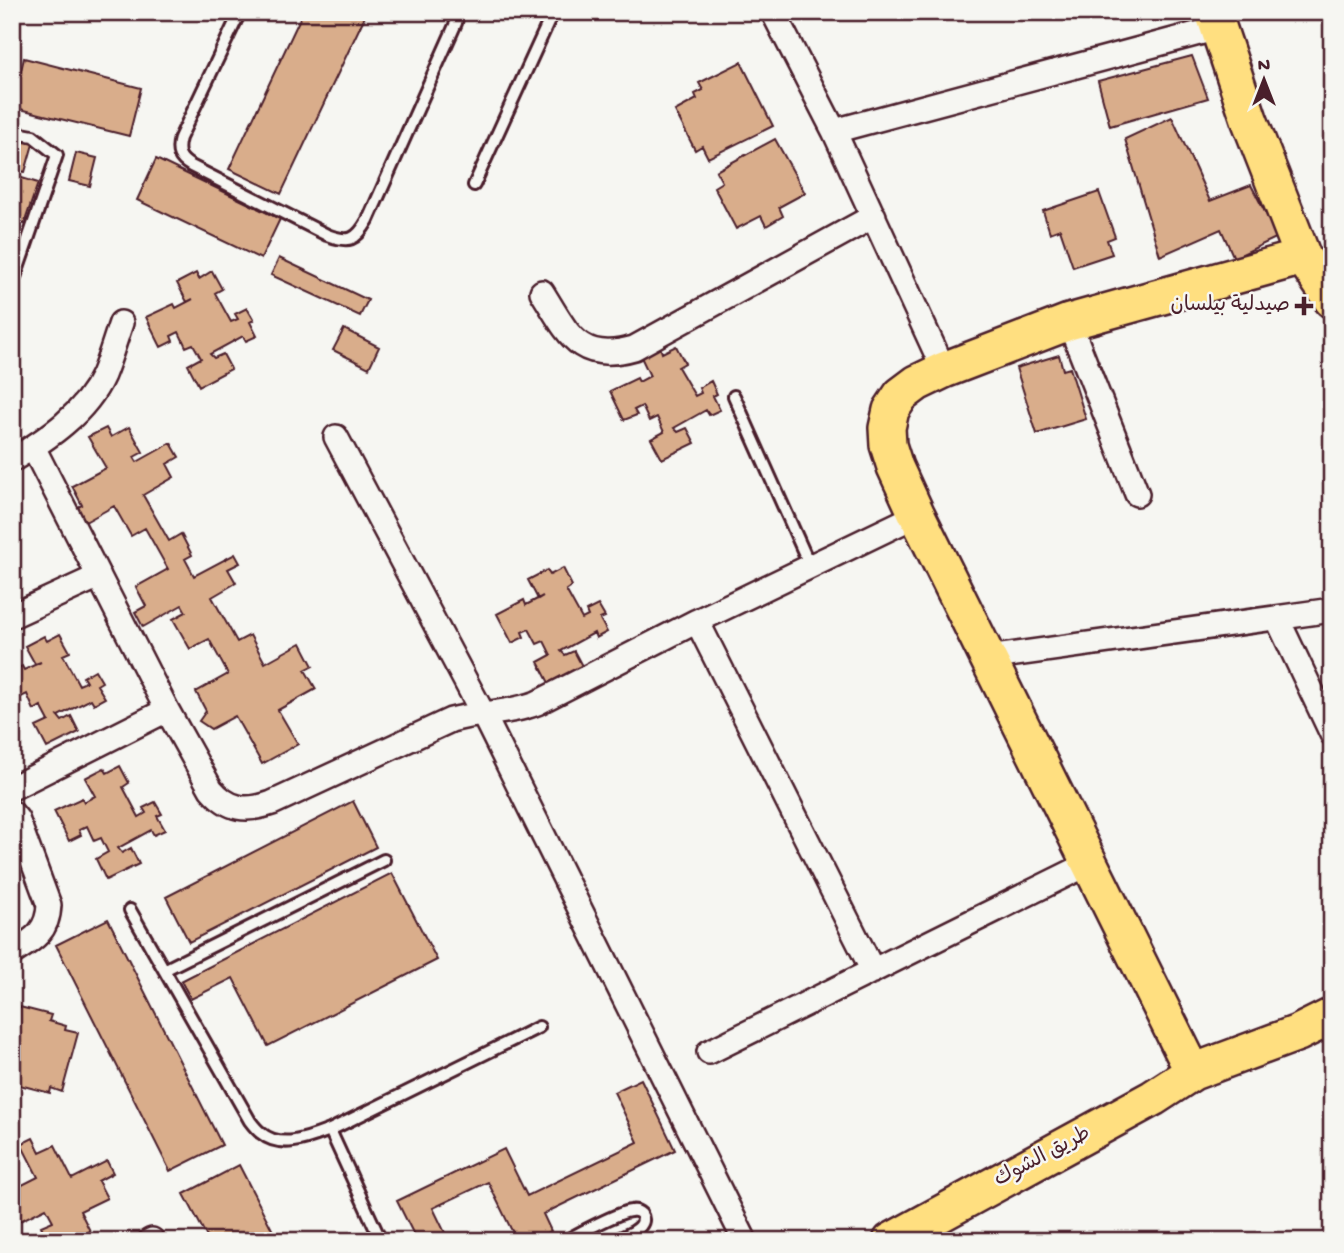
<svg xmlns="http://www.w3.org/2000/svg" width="1344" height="1253" viewBox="0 0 1344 1253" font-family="'Gochi Hand','Playpen Sans Arabic',sans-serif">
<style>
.building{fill:#d9ad8b;stroke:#4a1f2b;stroke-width:2}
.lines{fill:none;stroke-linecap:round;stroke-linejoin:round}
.lane-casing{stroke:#4a1f2b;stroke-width:16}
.street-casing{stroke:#4a1f2b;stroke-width:28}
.primary-casing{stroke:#4a1f2b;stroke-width:40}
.lane{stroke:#f6f6f2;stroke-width:10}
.street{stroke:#f6f6f2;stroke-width:23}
.primary{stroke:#ffdf80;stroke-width:35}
.poi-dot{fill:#4a1f2b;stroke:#f6f6f2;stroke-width:2.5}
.labels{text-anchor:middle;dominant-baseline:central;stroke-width:5;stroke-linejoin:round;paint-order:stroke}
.poi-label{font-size:21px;fill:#4a1f2b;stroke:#f6f6f2;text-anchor:end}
.street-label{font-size:21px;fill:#4a1f2b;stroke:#f6f6f2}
</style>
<rect width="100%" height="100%" fill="#f6f6f2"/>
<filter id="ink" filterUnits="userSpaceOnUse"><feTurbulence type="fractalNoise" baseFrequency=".0143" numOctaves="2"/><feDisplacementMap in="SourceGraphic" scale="14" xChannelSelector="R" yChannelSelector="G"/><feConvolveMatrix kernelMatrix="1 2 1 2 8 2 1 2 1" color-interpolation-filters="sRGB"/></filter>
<g filter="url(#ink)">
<!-- building -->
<path class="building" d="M303,12h64l-86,182 -52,-25z
M1192,56l16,42 -98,28 -12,-45z
M24,58l117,30 -12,48 -117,-29z
M741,62l32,64 -65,32 -6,-12 -7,4 -20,-39 22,-12 -2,-5 8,-4 -4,-7z
M1172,117l38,84 41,-16 27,52 -44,21 -13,-29 -61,27 -35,-117z
M12,139l21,5 -8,28 -13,-3z
M775,139l30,54 -26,14 4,9 -17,10 -5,-10 -25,13 -22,-42 8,-5 -6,-11z
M76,153l21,5 -7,28 -21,-5z
M156,159l124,60 -19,40 -124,-59z
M12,175l26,8 -14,41 -7,-2v8h-5z
M1099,192l16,45 -8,3 5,14 -39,13 -13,-38 -10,4 -7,-22z
M279,258l89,42 -8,16 -89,-41z
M212,271l10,18 -7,4 16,29 7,-3 -3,-5 12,-6 7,12 -4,2 7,14 -11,5 -3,-5 -33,18 4,4 9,-4 8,15 -32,17 -11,-21 13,-7 -8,-14 -7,3 -7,-15 -8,4 2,5 -12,6 -15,-30 28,-13 2,4 17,-9 -6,3 -10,-19 19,-10 3,6z
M344,329l35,18 -10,21 -36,-18z
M676,346l9,17 -7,4 17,29 6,-3 -2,-5 12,-7 6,13 -4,2 7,14 -11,5 -3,-5 -32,18 4,4 9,-4 8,15 -33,16 -11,-20 13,-7 -7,-15 -8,4 -7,-15 -8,4 3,5 -13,5 -14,-29 27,-13 2,4 11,-6 -9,-19 19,-10 2,6z
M1059,355l4,15 7,-2 16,51 -49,15 -21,-66z
M129,427l14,25 -9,5 3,5 34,-19 8,14 -12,7 7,13 -31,18 26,46 12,-7 11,21 -7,4 9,17 41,-22 5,9 -12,6 8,14 -24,14 25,45 13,-7 15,28 36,-20 12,23 -8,4 11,19 -38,21 20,34 -36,20 -27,-48 -24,13 -12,-8 7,-10 -10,-19 32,-18 -19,-35 -19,10 -17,-30 13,-7 -4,-7 -39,22 -8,-15 11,-6 -10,-19 32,-18 -23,-41 -14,8 -17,-30 -36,20 -8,-15 12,-6 -10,-19 34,-18 -18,-31 18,-9 5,9z
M563,568l9,18 -6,4 16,29 6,-3 -2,-5 12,-6 7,12 -5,2 7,13 -11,6 -2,-5 -33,18 4,4 9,-4 8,15 -33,17 -11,-21 13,-7 -7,-14 -7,3 -8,-15 -7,3 2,5 -12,6 -15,-29 27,-14 2,5 17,-9 -5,3 -10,-19 19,-10 3,5z
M60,634l10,18 -7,3 16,30 7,-3 -3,-5 12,-7 7,12 -5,3 8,13 -11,6 -3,-5 -33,17 4,5 9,-5 8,16 -32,16 -11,-21 13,-6 -8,-15 -7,4 -7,-16 -8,4 2,5 -9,4v-36l10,-5 2,4 17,-8 -6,2 -10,-18 19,-10 3,5z
M120,766l9,17 -6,4 16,30 7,-4 -3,-5 12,-6 7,12 -5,2 8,14 -11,5 -3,-5 -33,18 4,5 9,-5 8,16 -33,16 -10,-21 12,-7 -7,-14 -7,3 -7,-15 -8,4 2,5 -12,6 -15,-30 28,-13 2,4 11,-6 -10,-18 19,-10 3,5z
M353,801l23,46 -187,95 -23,-45z
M392,873l45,87 -169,86 -35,-68 -42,21 -10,-18z
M108,919l114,226 -52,26 -114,-226z
M12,1005l39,10 -2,6 17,5 -1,4 13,3 -16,59 -11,-4 -1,5 -38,-10z
M641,1079l34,71 -132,64 8,17 -20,10h-23l7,-4 -27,-55 -55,26 16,33h-32l-20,-40 107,-52 23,47 111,-54 -24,-50z
M33,1138l7,14 15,-7 17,34 35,-18 6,12 -15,8 9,17 -27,13 15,30h-47l-7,-15 12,-5 -7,-13 -34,17v-14l4,-3 -4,-8v-10l26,-13 -17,-33z
M239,1165l39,76h-69l-25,-47z"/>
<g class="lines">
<!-- lane casing -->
<g class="lane-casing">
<path id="lane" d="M240,12l-60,126c-4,14 -1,21 11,28l136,69c22,8 29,6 41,-15l88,-197 2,-11
M12,132l21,4 24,19 -45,131
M474,185l79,-173
M734,396l76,170
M130,910l120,211c3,4 7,9 11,12 20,17 48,5 69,-3l209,-103
M164,970l220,-110
M330,1130l51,111
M566,1241c9,-6 55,-30 65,-30 4,-1 7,0 10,3 10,14 -19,23 -28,27"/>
</g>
<!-- street casing -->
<g class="street-casing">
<path id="street" d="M773,12l61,119 110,239
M834,131l384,-103
M542,292c26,41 36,72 92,56l240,-132
M1069,322l68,172
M336,437l147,277 262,527
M33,447l134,263 44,79c18,21 35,23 61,14l179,-83c28,-8 58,-6 86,-17l160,-82 220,-106
M12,460c35,-21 74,-47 91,-85 7,-17 12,-35 18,-52
M12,616l87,-40
M1277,618l55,116
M697,621l176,350
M988,658l344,-48
M12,788l155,-78
M12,813l5,6 32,86c-1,27 -16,35 -37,48
M709,1052l381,-189
M150,1241l2,-1"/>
</g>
<!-- primary casing -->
<g class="primary-casing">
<path id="primary" d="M1213,12l36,107 54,138 29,43
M1193,1072l-276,-557 -22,-48 -7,-22 -1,-17 4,-18 10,-15 16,-12 27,-13 125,-48 234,-65
M891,1241l262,-143 40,-26 105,-39 34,-17"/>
</g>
<!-- lane -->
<use href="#lane" class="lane"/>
<!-- street -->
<use href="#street" class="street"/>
<!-- primary -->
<use href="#primary" class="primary"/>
</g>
</g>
<!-- markers -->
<path class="poi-dot" d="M1300.5 295.5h7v7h7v7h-7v7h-7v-7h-7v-7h7z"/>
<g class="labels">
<!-- poi labels -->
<g class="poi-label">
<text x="1290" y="306">صيدلية بيلسان</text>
</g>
<!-- street labels -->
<g class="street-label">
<text transform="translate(1043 1158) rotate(-28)">طريق الشوك</text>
</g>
</g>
<!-- margin -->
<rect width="1344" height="1253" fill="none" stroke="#f6f6f2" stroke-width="42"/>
<rect x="21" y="21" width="1302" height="1211" fill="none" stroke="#4a1f2b" stroke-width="2.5" filter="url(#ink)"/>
<!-- north arrow -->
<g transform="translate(1264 80)" stroke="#f6f6f2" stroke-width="5" paint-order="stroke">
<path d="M0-5L12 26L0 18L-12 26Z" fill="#4a1f2b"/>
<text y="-10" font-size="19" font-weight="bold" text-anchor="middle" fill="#4a1f2b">N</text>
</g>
</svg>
